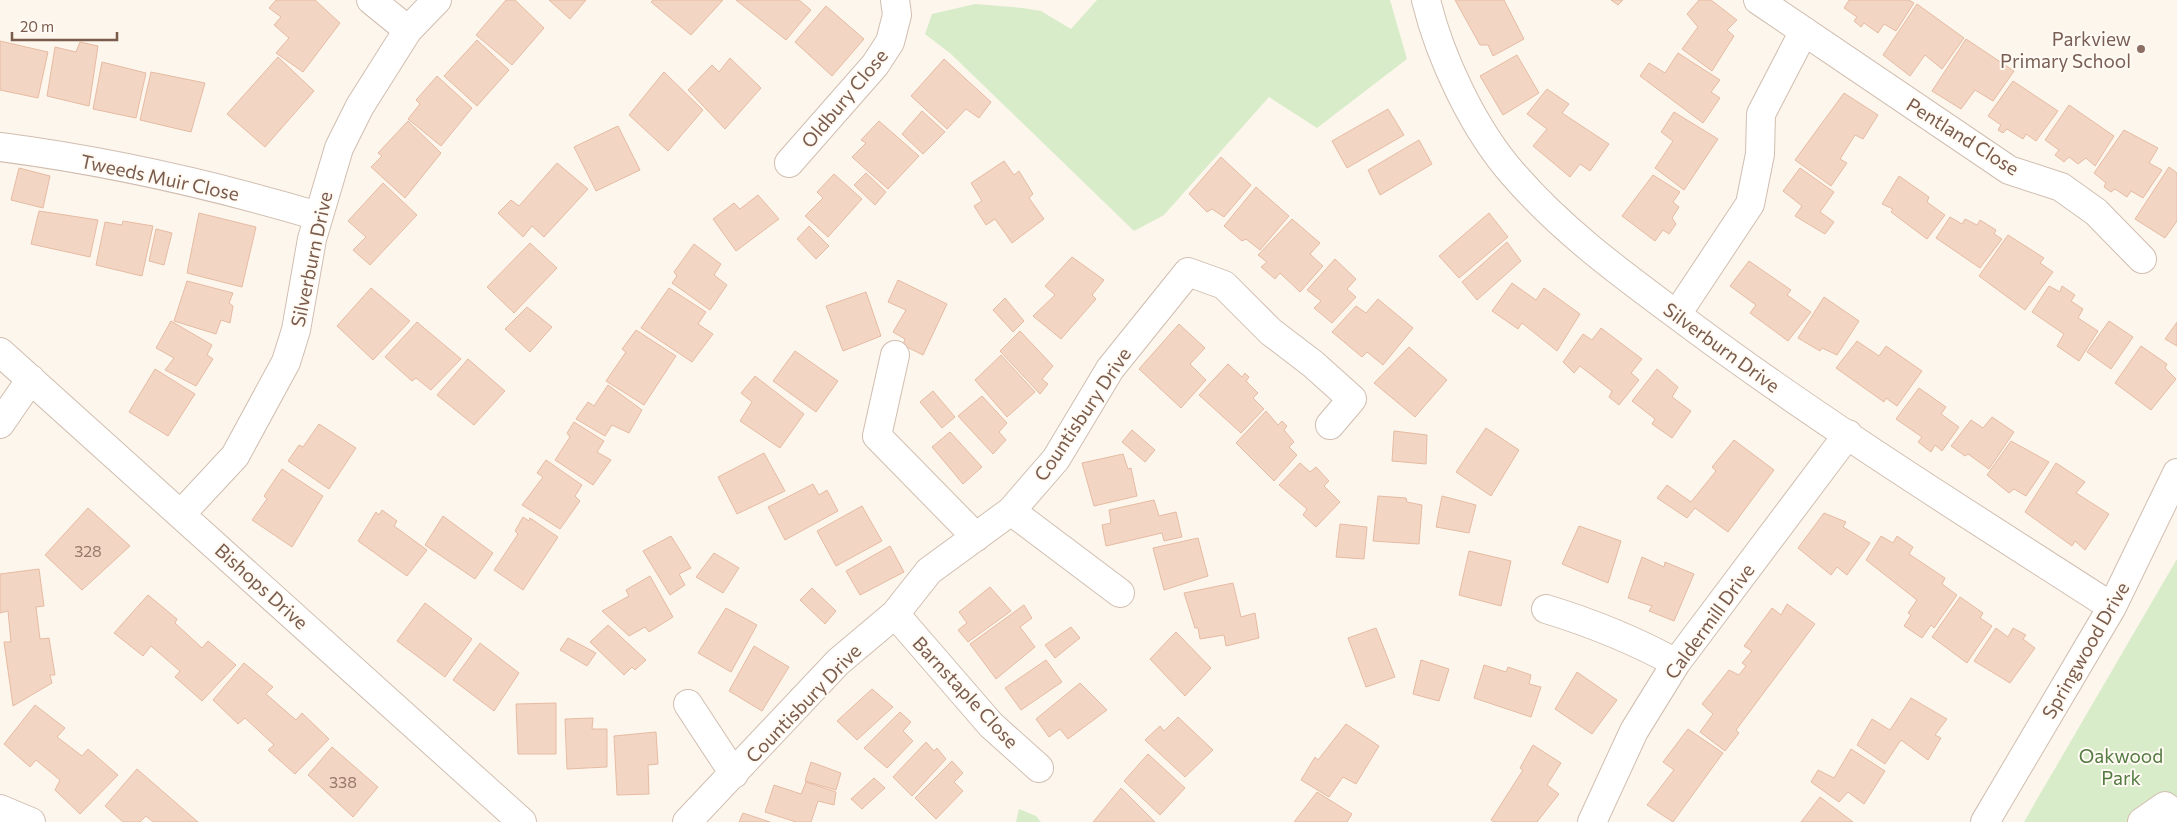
<svg xmlns="http://www.w3.org/2000/svg" width="2177" height="822" viewBox="0 0 2177 822" font-family="Commissioner,sans-serif">
<style>
.green{fill:#d8ecc9}
.building{fill:#f3d5c3;stroke:#e6bba3}
.lines{fill:none;stroke-linecap:round;stroke-linejoin:round}
.minor-casing{stroke:#d1beb0;stroke-width:30}
.minor{stroke:#fff;stroke-width:28}
.education-dot{fill:#8d6e63;stroke:#fffaf3;stroke-width:2}
.labels{text-anchor:middle;dominant-baseline:central;stroke-width:4;stroke-linejoin:round;paint-order:stroke}
.number-label{font-size:16px;fill:#987a6a}
.education-label{font-size:19px;fill:#785e54;stroke:#fffaf3;text-anchor:end}
.street-label{font-size:19px;fill:#7a5c4d;stroke:#fffaf3}
.park-label{font-size:19px;fill:#537a41;stroke:#fffaf3}
</style>
<rect width="100%" height="100%" fill="#fdf6ec"/>
<!-- green -->
<path class="green" d="M1097,0h293l17,59 -90,69 -48,-31 -105,118 -30,16 -183,-177 -26,-20 7,-20 43,-10 48,4 18,3 30,18z
M2177,559v263h-153l12,-21z
M1019,809l17,7 5,6h-25z"/>
<!-- building -->
<path class="building" d="M276,0h39l25,23 -37,49 -27,-19 13,-15 -15,-13 7,-8 -12,-9z
M506,0h9l29,28 -32,37 -36,-30z
M549,0h37l-16,19z
M653,0h70l-32,35 -40,-33z
M736,0h63l12,10 -25,30z
M1455,0h49l20,39 -31,17 -5,-11h-8z
M1611,0h12l-5,5z
M1699,0h12l26,20 -10,10 7,6 -22,35 -30,-22 16,-22 -11,-13z
M1849,0h60l5,3 -18,28 -12,-7 -6,9 -14,-10 -3,4 -7,-6 3,-4 -13,-9z
M1917,4l47,34 -22,31 -17,-14 -15,21 -27,-21z
M826,6l38,33 -32,37 -37,-34z
M1966,39l48,32 -21,30 -18,-11 -14,19 -29,-18z
M477,40l32,30 -32,36 -33,-30z
M0,41l48,11 -10,46 -38,-8z
M80,42l18,4 -9,60 -42,-10 8,-49 21,5z
M1678,53l42,27 -9,12 9,6 -17,25 -63,-47 9,-13 16,10z
M1517,55l22,38 -36,22 -23,-39z
M278,57l36,34 -49,56 -38,-33z
M730,58l31,30 -36,41 -37,-39 24,-25 7,7z
M944,59l47,43 -12,16 -13,-9 -19,20 -36,-33z
M102,62l44,11 -10,45 -43,-9z
M151,72l54,11 -14,49 -51,-12z
M664,72l39,38 -35,41 -39,-36z
M437,76l35,32 -31,38 -33,-27 12,-15 -4,-4z
M2013,81l45,30 -22,30 -10,-7 -3,5 -16,-10 -4,4 -5,-3 3,-5 -13,-9z
M1547,89l22,15 -7,9 47,31 -19,27 -10,-7 -10,13 -37,-31 14,-17 -20,-15z
M1844,93l34,22 -15,24 -8,-4 -15,24 7,4 -16,23 -36,-26z
M2069,105l45,31 -19,30 -9,-8 -8,6 -9,-7 -5,5 -9,-7 4,-5 -14,-10z
M1388,109l16,26 -57,33 -15,-27z
M922,111l23,21 -22,22 -21,-20z
M1674,112l44,27 -34,51 -29,-22 18,-27 -12,-9z
M408,121l33,32 -36,45 -34,-31 11,-11 -4,-3z
M879,121l40,35 -31,33 -36,-32 14,-14 -5,-3z
M618,126l22,44 -44,21 -22,-44z
M2124,130l34,18 -9,15 13,7 -19,28 -12,-7 -4,6 -12,-8 -4,3 -7,-5 2,-4 -12,-10z
M1419,140l13,24 -52,31 -12,-25z
M1221,157l30,28 -27,32 -12,-8 -5,3 -18,-18z
M1004,161l10,14 5,-4 14,23 -4,4 15,21 -32,24 -17,-24 -9,6 -12,-19 8,-5 -11,-18z
M557,163l31,26 -44,48 -12,-11 -9,11 -25,-24 13,-13 8,6z
M2169,167l8,6v48l-12,17 -30,-19z
M19,168l31,8 -7,32 -32,-8z
M1800,168l34,24 -14,20 14,10 -9,12 -30,-18 7,-10 -19,-15z
M866,173l20,19 -11,13 -21,-20z
M834,174l28,25 -34,38 -23,-21 18,-18 -6,-6z
M1653,175l27,17 -7,10 6,5 -7,11 4,6 -7,10 -6,-4 -8,11 -33,-25z
M1899,176l30,21 -2,5 18,13 -18,24 -36,-27 2,-3 -11,-5z
M383,183l34,32 -47,50 -17,-15 13,-13 -18,-16z
M1256,187l33,29 -29,34 -14,-11 -4,2 -18,-15z
M758,195l21,24 -43,32 -23,-32 21,-16 6,6z
M39,211l59,9 -8,37 -59,-13z
M199,213l57,14 -14,60 -55,-14z
M1489,213l19,24 -49,41 -20,-22z
M1950,217l12,7 3,-5 12,6 3,-5 16,10 -2,4 8,5 -22,29 -44,-30z
M1292,219l28,24 -10,11 13,12 -23,26 -20,-19 -5,6 -14,-12 6,-5 -9,-7z
M123,221l30,5 -11,50 -46,-11 9,-43 17,3z
M809,226l20,20 -13,13 -19,-20z
M156,229l16,4 -8,32 -15,-4z
M2008,235l36,23 -4,5 13,9 -28,38 -46,-34z
M1507,242l14,19 -44,39 -15,-18z
M530,243l27,25 -43,45 -27,-26z
M694,244l27,20 -7,11 13,10 -17,25 -38,-27 5,-7 -3,-4z
M1072,257l32,23 -12,15 4,4 -35,40 -28,-23 22,-21 -10,-9z
M1335,259l21,20 -9,10 9,8 -24,26 -18,-15 7,-7 -14,-11z
M1749,261l42,29 -4,5 24,17 -23,29 -38,-28 6,-8 -26,-19z
M898,280l49,24 -24,51 -20,-10 2,-6 -12,-7 13,-22 -18,-8z
M187,281l46,12 -4,10 4,3 -3,17 -9,-3 -5,14 -42,-13z
M1512,283l24,17 8,-12 36,26 -23,37 -35,-28 -4,6 -26,-18z
M2049,286l11,6 2,-6 13,9 -4,6 12,8 -5,9 20,13 -19,30 -22,-15 7,-12 -32,-22z
M371,288l39,33 -37,39 -36,-34z
M669,288l37,24 -8,12 15,10 -21,28 -51,-34z
M866,292l15,44 -38,15 -17,-45z
M1824,297l35,24 -22,34 -15,-7 -2,3 -22,-13z
M1005,298l19,23 -11,11 -20,-22z
M1378,299l35,29 -30,37 -16,-13 -5,5 -30,-25 24,-26 10,7z
M527,307l25,20 -22,25 -25,-23z
M171,321l41,24 -5,10 6,4 -17,27 -31,-16 9,-12 -18,-10z
M2109,321l24,16 -22,32 -24,-17z
M417,322l44,37 -30,31 -15,-12 -4,3 -27,-24z
M2177,322v24l-12,-7z
M1179,324l26,24 -15,16 16,16 -25,28 -42,-39z
M1601,328l41,31 -11,14 8,7 -20,25 -10,-8 3,-6 -32,-25 -6,7 -11,-11 20,-28 9,6z
M636,330l40,26 -32,49 -38,-24 20,-29 -4,-3z
M1020,331l33,35 -11,13 6,5 -8,10 -40,-43z
M1857,341l22,15 7,-10 36,25 -25,35 -11,-8 -2,4 -48,-34z
M2141,346l26,18 -2,4 11,11 -25,31 -36,-27z
M1409,347l38,33 -32,37 -41,-34z
M795,351l43,30 -22,31 -43,-31z
M1001,355l34,37 -28,25 -32,-37z
M468,359l37,32 -31,34 -37,-30z
M1228,364l14,13 3,-4 4,4 -3,4 12,12 -5,5 11,11 -23,24 -42,-38z
M155,369l40,25 -27,42 -39,-24z
M1657,369l21,18 -6,10 19,14 -19,27 -20,-14 3,-5 -23,-18z
M755,376l49,38 -24,34 -40,-27 12,-19 -11,-9z
M608,385l34,25 -13,23 -17,-8 -7,11 -29,-17 12,-17 6,4z
M1919,388l27,19 -5,7 18,13 -17,24 -7,-6 -4,7 -13,-10 4,-5 -26,-18z
M933,391l22,26 -13,11 -22,-26z
M982,396l25,27 -8,9 7,8 -13,14 -35,-38z
M1266,411l12,14 4,-4 5,5 -3,4 10,12 -5,5 8,8 -23,26 -38,-38z
M1992,417l22,15 -25,37 -21,-15 -3,2 -14,-10 20,-26 12,8z
M574,422l30,19 -7,11 14,8 -18,25 -38,-25 15,-23 -3,-4z
M319,424l37,24 -27,41 -41,-28 11,-16 4,2z
M1486,428l33,22 -28,46 -35,-24z
M1132,430l23,20 -10,12 -23,-20z
M1394,431l33,4 -1,29 -34,-3z
M950,432l32,35 -19,17 -31,-37z
M1734,440l40,30 -46,62 -33,-24 -8,10 -30,-20 10,-13 24,17 25,-31 -4,-4z
M2011,441l38,21 -23,34 -12,-7 -5,4 -22,-18z
M764,453l21,38 -48,23 -19,-37z
M1123,454l5,15 3,-1 6,28 -43,10 -12,-43z
M546,460l36,25 -7,11 5,5 -20,28 -38,-24 21,-28 -6,-4z
M1300,463l10,9 6,-5 13,14 -5,5 16,16 -24,25 -13,-12 4,-6 -28,-24z
M2056,463l29,19 -9,11 33,21 -24,36 -10,-9 -3,5 -47,-34z
M282,469l41,27 -31,51 -40,-27 15,-21 -3,-3z
M813,484l6,11 8,-5 11,21 -53,29 -17,-33z
M1378,496l28,2 1,4 15,3 -3,39 -46,-3z
M1442,496l34,9 -7,28 -33,-6z
M1154,500l5,16 17,-4 6,25 -18,4 -2,-8 -56,13 -4,-21 9,-2 -2,-13z
M862,506l20,35 -46,25 -19,-35z
M88,508l42,38 -48,44 -37,-35z
M382,510l15,11 -3,5 33,24 -20,26 -49,-35 18,-29 3,3z
M1824,513l22,9 -3,5 27,16 -23,32 -10,-8 -6,8 -33,-27z
M443,516l50,37 -18,26 -50,-34z
M523,517l6,4 1,-3 28,19 -35,53 -29,-20 24,-36 -3,-3z
M1340,524l27,3 -3,32 -28,-2z
M1579,526l42,15 -13,42 -46,-19z
M671,536l20,32 -12,6 6,11 -15,10 -27,-44z
M1881,536l12,7 4,-7 16,11 -4,7 36,24 -3,6 15,11 -23,33 -3,-3 -9,13 -18,-12 7,-11 -3,-2 9,-13 -51,-40z
M1198,538l10,38 -44,14 -11,-42z
M890,546l14,26 -44,23 -14,-24z
M1469,551l42,10 -10,45 -42,-11z
M714,553l25,15 -16,25 -27,-16z
M1642,557l22,10 1,-5 29,12 -20,47 -25,-10 3,-5 -24,-8z
M39,569l5,37 -8,1 4,32 9,-1 6,37h-5l2,8 -39,23 -9,-64h7l-3,-31 -8,2v-39z
M650,576l23,41 -24,15 -4,-5 -16,9 -27,-25 27,-15 -3,-6z
M1233,583l8,34 14,-4 4,25 -33,8 -2,-11 -24,4 -2,-11h-3l-11,-35z
M990,587l21,24 -43,31 -10,-12 9,-7 -8,-11z
M812,588l24,23 -11,13 -25,-24z
M148,595l29,24 -2,4 27,25 6,-7 28,24 -34,36 -27,-24 5,-6 -29,-25 -8,10 -29,-23z
M1960,597l23,16 -3,5 12,8 -25,37 -35,-26z
M425,603l47,36 -27,38 -48,-36z
M1787,604l28,20 -79,106 3,3 -14,18 -25,-19 13,-18 -11,-10 27,-34 10,5 7,-9 -4,-3 10,-12 -8,-5 28,-38 9,7z
M1024,605l8,13 -12,9 15,20 -39,32 -26,-35z
M726,608l31,17 -26,47 -33,-19z
M608,625l38,35 -11,10 -3,-3 -8,8 -34,-33z
M1071,627l9,11 -25,20 -10,-13z
M1376,628l19,49 -29,10 -18,-49z
M1996,628l12,9 5,-9 13,7 -3,4 12,9 -25,35 -36,-22z
M1176,632l35,36 -26,28 -35,-37z
M568,638l28,15 -9,13 -27,-16z
M480,643l39,30 -25,38 -41,-31z
M754,646l35,21 -27,44 -33,-20z
M1046,660l16,22 -41,28 -16,-22z
M1421,660l28,9 -10,32 -26,-7z
M244,663l29,24 -7,7 30,26 6,-7 27,26 -34,35 -27,-24 6,-5 -29,-27 -7,6 -25,-24z
M1484,665l22,7 2,-5 23,8 -2,9 12,3 -10,30 -57,-19z
M1577,672l40,28 -25,34 -37,-25z
M1080,683l27,27 -39,29 -8,-10 -11,8 -13,-18z
M872,689l21,18 -36,33 -20,-19z
M1911,698l36,21 -12,16 6,3 -13,22 -27,-20 -16,24 -28,-19 15,-26 18,11z
M556,703v51h-38l-2,-50z
M35,705l30,23 -8,9 25,19 6,-7 30,26 -38,39 -25,-24 5,-10 -24,-20 -6,7 -26,-23z
M900,712l11,10 -8,9 10,10 -26,27 -23,-20z
M1178,717l35,33 -28,27 -40,-37 15,-14 4,5z
M593,718l-1,11h15v38l-40,2 -2,-50z
M1346,724l33,22 -23,38 -13,-7 -14,20 -28,-17 14,-23 3,3z
M1688,729l35,24 -50,69 -26,-17 27,-35 -11,-8z
M656,732l2,32 -10,1 1,29 -32,1 -3,-59z
M926,742l8,9 3,-3 9,11 -34,37 -19,-19z
M1533,745l28,18 -14,22 12,9 -22,28h-43l-3,-2 32,-50 -3,-2z
M332,747l46,40 -25,30 -45,-42z
M1851,749l34,22 -21,33 -16,-12 -9,10 -28,-20 7,-12 16,8z
M1148,754l37,34 -25,27 -36,-34z
M952,761l11,12 -9,9 9,9 -27,28 -21,-21z
M811,762l30,11 -5,17 -31,-9z
M137,769l61,53h-45l-7,-6 -6,6h-17l-18,-16z
M874,778l11,10 -23,21 -11,-10z
M806,782l30,10 -2,13 -16,-4 -7,21h-15l-31,-10 9,-27 27,9z
M1121,788l34,34h-62z
M1317,792l35,22 -5,8h-53z
M1820,797l33,25h-52z
M743,813l27,9h-31z"/>
<g class="lines">
<!-- minor casing -->
<g class="minor-casing">
<path id="minor" d="M371,0l37,30
M1426,0c14,58 48,130 88,175 52,60 116,105 179,152 135,100 278,189 419,280
M1758,0l251,170 52,17 35,25 46,47
M0,147c108,14 214,38 318,69
M789,163l86,-98 15,-23 7,-27 -2,-15
M1677,314l73,-110 10,-50 1,-40 43,-83
M0,352l522,470
M895,355l-18,81 99,101
M0,424l31,-45
M1011,511l109,82
M181,514l54,-58 51,-94 10,-32 16,-91 27,-91 21,-42 48,-76 29,-30
M1546,609c46,14 88,31 130,54
M895,614l96,111 48,43
M688,704l46,70
M0,809l31,13
M687,822l151,-160 57,-48 34,-43 82,-60 45,-52 54,-90 78,-97 36,13 47,47 42,32 39,35 -22,26
M1592,822l42,-91 42,-68 172,-229
M1985,822l127,-215 65,-134
M2142,822l23,-16 12,10"/>
</g>
<!-- minor -->
<use href="#minor" class="minor"/>
</g>
<!-- markers -->
<circle class="education-dot" cx="2141" cy="49" r="5"/>
<g class="labels">
<!-- number labels -->
<g class="number-label">
<text x="88" y="550">328</text>
<text x="343" y="781">338</text>
</g>
<!-- education labels -->
<g class="education-label">
<text x="2131" y="38">Parkview<tspan x="2131" dy="22">Primary School</tspan></text>
</g>
<!-- street labels -->
<g class="street-label">
<text transform="translate(844 98) rotate(-50)">Oldbury Close</text>
<text transform="translate(1963 136) rotate(32)">Pentland Close</text>
<text transform="translate(160 177) rotate(12)">Tweeds Muir Close</text>
<text transform="translate(311 259) rotate(-78)">Silverburn Drive</text>
<text transform="translate(1722 347) rotate(36)">Silverburn Drive</text>
<text transform="translate(1082 414) rotate(-56)">Countisbury Drive</text>
<text transform="translate(262 586) rotate(42)">Bishops Drive</text>
<text transform="translate(1709 621) rotate(-54)">Caldermill Drive</text>
<text transform="translate(2085 650) rotate(-60)">Springwood Drive</text>
<text transform="translate(966 692) rotate(47)">Barnstaple Close</text>
<text transform="translate(803 703) rotate(-46)">Countisbury Drive</text>
</g>
<!-- park labels -->
<g class="park-label">
<text x="2121" y="755">Oakwood<tspan x="2121" dy="22">Park</tspan></text>
</g>
</g>
<!-- scale -->
<path d="M12 32v8h105v-8" fill="none" stroke="#7a5c4d" stroke-width="2.5"/>
<text x="20" y="32" font-size="15" fill="#7a5c4d" stroke="#fffaf3" stroke-width="4" paint-order="stroke">20 m</text>
</svg>
